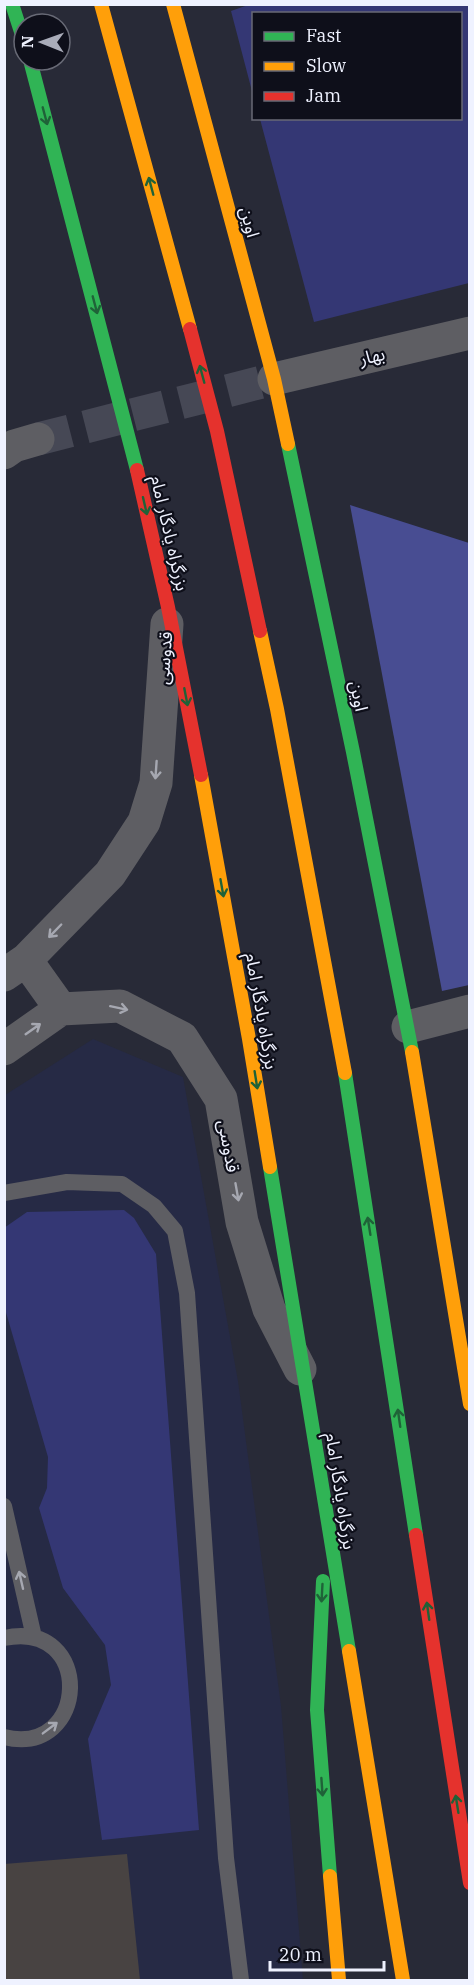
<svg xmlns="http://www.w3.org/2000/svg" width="474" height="1985" viewBox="0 0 474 1985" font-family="'IBM Plex Serif','Noto Sans Arabic',serif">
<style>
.built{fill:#262a45}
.green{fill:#343774}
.forest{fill:#484d92}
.building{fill:#484342}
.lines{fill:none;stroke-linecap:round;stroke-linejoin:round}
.street-tunnel{stroke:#464855;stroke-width:33;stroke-dasharray:33 16;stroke-linecap:butt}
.lane{stroke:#5e5e63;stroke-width:16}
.street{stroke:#5e5e63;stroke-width:33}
.fast{stroke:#30b455;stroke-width:14}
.slow{stroke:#ff9f0a;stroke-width:14}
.jam{stroke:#e5322d;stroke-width:14}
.oneway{stroke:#1f6238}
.oneway2{stroke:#a6a8b1}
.labels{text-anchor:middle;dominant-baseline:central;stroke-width:4.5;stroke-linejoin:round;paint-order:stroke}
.street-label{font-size:18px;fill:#eff2ff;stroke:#0e0f1a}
</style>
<rect width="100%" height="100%" fill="#282a37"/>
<!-- built -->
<path class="built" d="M93,1039l90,38 55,304 43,325 22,274h-298v-885z"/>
<!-- green -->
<path class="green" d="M251,4l218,1v278l-155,39 -54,-203 200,-1v-104h-206l-1,81 -22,-84z
M124,1210l10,8 22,36 43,576 -97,10 -14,-101 23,-54 -6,-40 -42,-57 -24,-80 8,-20 1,-31 -43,-148 -1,-81 23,-16z"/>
<!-- forest -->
<path class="forest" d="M350,505l119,38v442l-27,6z"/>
<!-- building -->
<path class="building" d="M127,1854l13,126h-136v-116z"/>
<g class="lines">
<!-- street-tunnel -->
<path class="street-tunnel" d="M38,439l236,-60"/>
<!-- lane -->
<path class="lane" d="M4,1193l63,-11 55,2 32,22 21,25 12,62 39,565 15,122
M4,1506l30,131
M4,1638c91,-19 85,120 0,99"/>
<!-- street -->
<path class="street" d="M274,379l196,-46
M4,453l10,-7 24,-7
M26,960l35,49
M4,975l22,-15 84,-86 34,-52 12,-39 11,-159
M61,1009l59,-3 62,32 39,61 21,123 27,87 31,60
M408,1027l62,-16
M4,1049l57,-40"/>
<!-- fast -->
<path class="fast" d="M12,4l12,37
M30,60l107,410
M288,444l65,308 59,300
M345,1073l71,462
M270,1167l79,484
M323,1581l-6,129 13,166"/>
<!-- slow -->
<path class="slow" d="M101,4l89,325
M173,4l101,375 14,65
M260,631l17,78 68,364
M201,775l48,264 21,128
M412,1052l58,352
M349,1651l54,329
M330,1876l9,104"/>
<!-- jam -->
<path class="jam" d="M190,329l27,102 43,200
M137,470l31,137 33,168
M416,1535l54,348"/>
</g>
<!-- one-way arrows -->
<defs><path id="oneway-shaft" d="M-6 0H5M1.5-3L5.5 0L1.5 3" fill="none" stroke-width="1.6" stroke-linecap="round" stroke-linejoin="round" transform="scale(1.5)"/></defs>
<g class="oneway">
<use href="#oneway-shaft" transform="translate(45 116) rotate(75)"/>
<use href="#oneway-shaft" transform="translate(151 186) rotate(-105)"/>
<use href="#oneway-shaft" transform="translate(95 305) rotate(75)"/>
<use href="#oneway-shaft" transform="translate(202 374) rotate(-105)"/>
<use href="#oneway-shaft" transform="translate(145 506) rotate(77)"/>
<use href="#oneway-shaft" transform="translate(186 697) rotate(79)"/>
<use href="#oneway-shaft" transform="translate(222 888) rotate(80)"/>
<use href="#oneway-shaft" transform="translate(256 1080) rotate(81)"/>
<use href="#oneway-shaft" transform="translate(369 1226) rotate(-99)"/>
<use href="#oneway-shaft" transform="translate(399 1418) rotate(-98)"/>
<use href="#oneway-shaft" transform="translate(322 1593) rotate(93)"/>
<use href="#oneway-shaft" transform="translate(428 1611) rotate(-98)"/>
<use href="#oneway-shaft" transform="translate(322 1787) rotate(86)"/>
<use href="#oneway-shaft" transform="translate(457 1804) rotate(-99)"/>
</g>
<g class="oneway2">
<use href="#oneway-shaft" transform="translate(156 770) rotate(94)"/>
<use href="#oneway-shaft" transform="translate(55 931) rotate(134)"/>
<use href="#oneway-shaft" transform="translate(119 1008) rotate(12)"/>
<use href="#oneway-shaft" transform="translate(33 1029) rotate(-35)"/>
<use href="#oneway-shaft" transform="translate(237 1192) rotate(80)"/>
<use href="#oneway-shaft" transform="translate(21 1580) rotate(-103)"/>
<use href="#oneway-shaft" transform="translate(50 1728) rotate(-37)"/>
</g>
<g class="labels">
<!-- street labels -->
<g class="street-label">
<text transform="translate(250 222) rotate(75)">اوین</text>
<text transform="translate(372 356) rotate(-13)">بهار</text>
<text transform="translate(170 533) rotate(77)">بزرگراه یادگار امام</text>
<text transform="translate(164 658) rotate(-86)">قدوسی</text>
<text transform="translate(359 696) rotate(78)">اوین</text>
<text transform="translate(262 1011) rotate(80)">بزرگراه یادگار امام</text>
<text transform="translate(229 1146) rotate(80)">قدوسی</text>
<text transform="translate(341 1491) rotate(81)">بزرگراه یادگار امام</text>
</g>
</g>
<!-- border -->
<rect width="474" height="1985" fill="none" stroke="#eff2ff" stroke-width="12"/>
<!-- legend -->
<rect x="252" y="12" width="210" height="108" fill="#0e0f1a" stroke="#686a76" stroke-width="1.5"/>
<rect x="264" y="32" width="30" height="9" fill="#30b455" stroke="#686a76" stroke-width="1.5"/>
<text x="306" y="42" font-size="18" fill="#eff2ff">Fast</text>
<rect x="264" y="62" width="30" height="9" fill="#ff9f0a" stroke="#686a76" stroke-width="1.5"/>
<text x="306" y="72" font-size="18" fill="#eff2ff">Slow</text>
<rect x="264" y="92" width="30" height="9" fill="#e5322d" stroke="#686a76" stroke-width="1.5"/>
<text x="306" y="102" font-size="18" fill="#eff2ff">Jam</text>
<!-- north arrow -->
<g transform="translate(42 42) rotate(271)"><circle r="28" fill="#0e0f1a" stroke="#686a76" stroke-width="1.5"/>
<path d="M0-4.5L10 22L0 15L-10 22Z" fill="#a9acb9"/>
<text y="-9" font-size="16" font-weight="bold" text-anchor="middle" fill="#eff2ff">N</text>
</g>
<!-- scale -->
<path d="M270 1961v9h114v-9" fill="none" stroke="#eff2ff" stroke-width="3"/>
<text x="279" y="1961" font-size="18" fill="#eff2ff" stroke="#0e0f1a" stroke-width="4.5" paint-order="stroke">20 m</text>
</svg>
